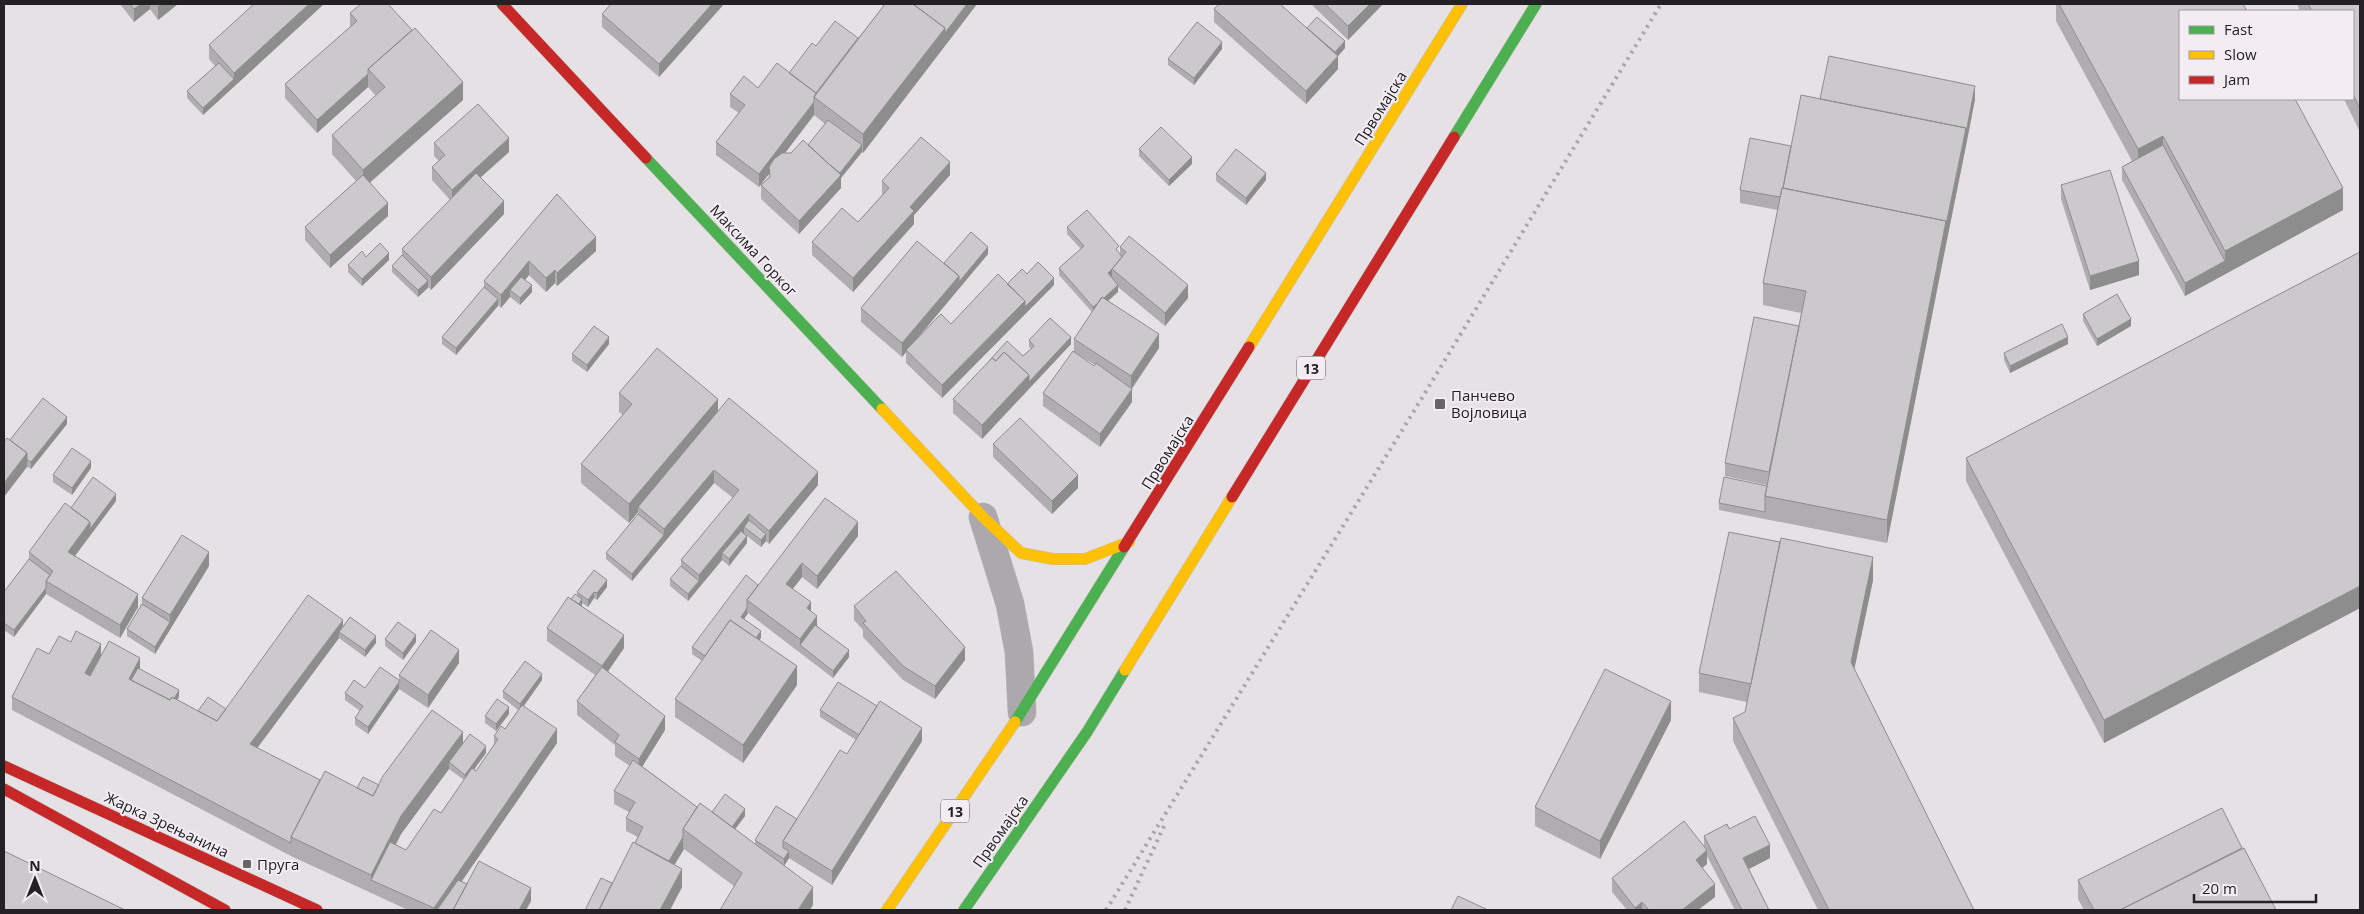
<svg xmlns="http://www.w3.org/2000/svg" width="2364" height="914" viewBox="0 0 2364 914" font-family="'Open Sans',sans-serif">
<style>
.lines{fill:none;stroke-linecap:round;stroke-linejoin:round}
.street-casing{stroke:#c1bfc1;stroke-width:29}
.fast-casing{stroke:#c1bfc1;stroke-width:12}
.slow-casing{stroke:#c1bfc1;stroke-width:12}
.jam-casing{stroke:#c1bfc1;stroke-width:12}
.street{stroke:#aca8ac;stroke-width:28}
.fast{stroke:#4caf50;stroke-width:11}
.slow{stroke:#ffc107;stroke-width:11}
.jam{stroke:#c62828;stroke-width:11}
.rail{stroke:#a7a5a7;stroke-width:4;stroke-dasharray:2.5 5;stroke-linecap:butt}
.wall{fill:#afadaf;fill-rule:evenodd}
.shaded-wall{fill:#8e8d8e}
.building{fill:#cbc9cb;stroke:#8e8d8e}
.poi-dot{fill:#676467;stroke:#f3edf3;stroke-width:2}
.labels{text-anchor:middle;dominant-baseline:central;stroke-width:4;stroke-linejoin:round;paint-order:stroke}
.shield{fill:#f3edf3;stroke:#615e61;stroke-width:1}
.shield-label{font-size:14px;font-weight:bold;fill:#232123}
.street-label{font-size:15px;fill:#232123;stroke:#f3edf3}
.poi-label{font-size:15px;fill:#232123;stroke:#f3edf3;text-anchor:start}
</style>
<rect width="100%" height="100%" fill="#e5e1e5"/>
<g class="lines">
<!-- street casing -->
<g class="street-casing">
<path id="street" d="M983,517l27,87 9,48 3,60"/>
</g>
<!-- fast casing -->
<g class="fast-casing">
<path id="fast" d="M1454,137l82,-133
M646,158l236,251
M1015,722l109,-175
M964,910l123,-178 38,-62"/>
</g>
<!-- slow casing -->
<g class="slow-casing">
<path id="slow" d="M1249,347l213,-343
M882,409l101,108 38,36 32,6h32l44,-17
M1125,670l107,-173
M887,910l128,-188"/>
</g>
<!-- jam casing -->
<g class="jam-casing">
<path id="jam" d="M502,4l144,154
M1232,497l222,-360
M1124,547l125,-200
M4,766l313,144
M4,789l221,121"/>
</g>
<!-- street -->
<use href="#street" class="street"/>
<!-- fast -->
<use href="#fast" class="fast"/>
<!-- slow -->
<use href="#slow" class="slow"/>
<!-- jam -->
<use href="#jam" class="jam"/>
<!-- rail -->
<path class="rail" d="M1106,910l308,-499 247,-407
M1125,910l41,-88"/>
</g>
<!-- wall -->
<path class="wall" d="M120,4h58l-20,16 -8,-11 -16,13z
M324,4l-121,111 -16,-17v-7l28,-25 -6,-7v-14z
M724,4l-65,73 -57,-50v-13z
M885,4h92l-114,149 -1,-1 -21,26v10l-42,46 -38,-35v-14l8,-8v-3l-10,13 -43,-32v-13l23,-29 -9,-6v-13l28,-6 31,-15 27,-27 42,-8zM814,115l11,9 -17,21 -17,8h-6z
M1311,4h71v1l-34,35z
M2056,4h187l100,206 -158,86 -63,-116v-13l10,-6 -76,-140z
M2297,4h63v128l-16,-33h9v-88h-53z
M1214,9l93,19 38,20 -7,8v13l-32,35 -92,-82z
M350,13l113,87 -93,83 18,33 -58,52 -25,-28v-13l51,-46 -24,-27v-19l44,-39 -8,-9 -51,46 -32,-35v-14l65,-57z
M1222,49l-28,36 -26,-20v-6z
M1820,99h155l-88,444 -168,-33v-7l48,-17v-1l-42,-9v-13l74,-137 2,-13 -38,-8v-22l15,-73 -38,-7v-13l51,-44z
M434,143l75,9 -29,26 24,36 -73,76 -3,-3 -10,10 -26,-25v-6l10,-11v-6l48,-49 -18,-20v-13l7,-6 -5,-5z
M1139,149l53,15 -23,22 -30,-30z
M1216,174l50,6 -20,25 -30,-24z
M950,175l-36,40v9l-61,68 -41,-37v-13l46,-20 24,-27v-14z
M2061,185l78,90 -49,15 -29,-91z
M557,194l39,57 -39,35 -2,-3 -9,9 -17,-17 -4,5 7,12 -12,13 -10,-8 -9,11 -3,-3 -42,50 -14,-11v-7l42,-50v-6z
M1067,227l53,27v-7l68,51 -23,28 -47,-39v5l-10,9 51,47 -27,41v13l-32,45 -57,-41v-13l52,-28 -21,-13v-13l18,-27 -33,-37v-7l22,-19 -14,-15z
M2360,252v356l-256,135 -138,-262v-23z
M988,254l-72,85 35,-15 56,-40 20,-10 27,11 -112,113 -36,-35v-11l-4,5 -41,-35v-14l83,-45z
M366,257l23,3 -27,26 -14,-14v-7z
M2083,314l48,12 -34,20 -14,-25z
M1029,340l42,4 -89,95 -29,-26v-14l70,-43 8,-7 -2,-2z
M609,344l-22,28 -15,-11v-7z
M2068,344l-58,29 -6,-13v-7z
M619,393l99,18 100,74 -49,59 -3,-3 -5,6 -14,-11v7l-18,23 -7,-6 -34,41 -18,-15v-7l11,-13v-6l52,-62 -19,-15 -82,98 -26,-22v-6l32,-39v-2l-9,11 -48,-40v-19l42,-49 -4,-3z
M67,424l-36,45 -4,-2 -17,-27z
M993,444l85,44 -26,26 -59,-57z
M91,468l-19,27 -19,-13v-7z
M116,501l-41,55 63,51 -18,31 -74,-44 -32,43 -10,-7v-38l25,-33v-7l42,-44z
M858,536l-41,53 -15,-12 -9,12 18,22 6,15 32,31 -16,21 -85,-65 -4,6 17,19 -2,2 38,45 -54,78 -68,-46v-18l27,-38 -10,-7v-7l66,-62z
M209,566l-54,88 -28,-18v-7l15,-25v-6z
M1873,580l-19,89 120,241h-156l-85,-169v-23l12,-6 2,-10 -48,-10v-19z
M607,587l-10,13 -3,-2 -6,9 -6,-4v3l42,42 -16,23 57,59 -23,36 55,41 15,5 33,4 -10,13 20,15v-4l42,-21 50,-65 9,-14 -36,-23v-7l102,31 -90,144 -43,-27 -5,8 29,39 -79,-19 -50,-37 -10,16 8,22 -12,23h-85l27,-27 26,-46 -12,-6v-13l3,-6 -15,-8v-13l16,-25 -15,-10v-11l-38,-30v-14l18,-26 -48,-34v-13l24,-29 6,-4v-3z
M854,606l111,54 -30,39 -32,-19 -40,-43v-7l-9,-10z
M343,627l33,16 -11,14 -26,-19 -82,110 63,32 37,8 22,-3 84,-41 23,9 -12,16 2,2 18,-26v-9l11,-7 13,-19 -15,-12v-7l39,-11 -18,26 33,37 -96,139 6,2 64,17 -5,9h-118l-117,-54 -279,-146v-13l37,-43 52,3 39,12 39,28 -2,3 21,11 28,-2zM449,769l15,11 -23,33 -35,37 -10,-5 5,-11z
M385,639l31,3 -13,18 -18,-14z
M459,663l-31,45 -29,-19 -31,45 -13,-9v-7l5,-7 -15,-11v-7l54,-13v-5z
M509,714l-13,17 -11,-8v-7z
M1671,720l-71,139 -65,-33v-19z
M1729,829l41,29 -21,11 20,41h3h-37l-28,-54v8l-5,4 13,29 -17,13h-71l-15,-18v-14l92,-32v-10z
M2243,848l33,62h-192l-6,-11v-19z"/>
<!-- shaded-wall -->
<path class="shaded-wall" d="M141,4h9v5l-16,13v-13z
M162,4h16l-20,16v-14z
M309,4h15l-121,111v-7l31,-29v-6z
M712,4h12l-65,73v-13z
M967,4h10l-114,149v-19l82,-106z
M1370,4h12v1l-34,35v-14z
M1345,41v7l-13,15v-7z
M1222,42v7l-28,36v-7z
M1338,56v13l-32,35v-13z
M368,74v13l-51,46v-13z
M463,82v18l-100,88v-18z
M1975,86v13l-9,47v-13z
M814,102v13l-55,72v-13z
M1966,128v18l-20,98v-19z
M2163,136v22l-25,13v-22z
M509,138v14l-57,51v-13z
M862,145v7l-21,26v10l-42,46v-13l41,-45v-3z
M1192,157v7l-23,22v-6z
M950,162v13l-36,40v9l-61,68v-14l57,-71z
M1266,173v7l-20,25v-7z
M2343,188v22l-158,86v-13l40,-22v-10z
M504,201v13l-73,76v-13z
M388,203v13l-58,52v-13z
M1946,221v23l-59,299v-23z
M596,237v14l-39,35v-13z
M988,247v7l-81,97 -1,-1v2l-4,5v-14l57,-67z
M389,253v7l-27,26v-7z
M529,261v14l-15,18 -4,-3v7l-9,11v-13z
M2139,261v14l-49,15v-14z
M1112,269v7l-4,4v-7z
M555,270v13l-9,9v-14z
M1054,278v7l-112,113v-13l83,-84z
M428,281v7l-10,9v-7z
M532,285v7l-12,13v-7z
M1118,285v7l-25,22v-7z
M1188,285v13l-23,28v-13z
M498,299v7l-42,49v-7z
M2131,319v7l-34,20v-7z
M1159,334v14l-28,41v-13z
M609,337v7l-22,28v-7z
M1071,337v7l-89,95v-14l47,-50z
M2068,337v7l-58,29v-7z
M1132,389v13l-32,45v-13z
M718,399v18l-80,90v5l-9,11v-19z
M67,417v7l-36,45v-7z
M27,453v14l-23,30v-14z
M91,461v7l-19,27v-7z
M714,470v13l-82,98v-7l32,-39v-6z
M818,472v13l-49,59v-13z
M1078,475v13l-26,26v-13z
M116,494v7l-48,64v-13l22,-30z
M749,514v13h-5v6l-22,20v7l-34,41v-7l11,-13v-6z
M858,522v14l-41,53v-13z
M766,534v7l-5,6v-7z
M747,536v7l-18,23v-7z
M209,552v14l-54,88v-7l15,-25v-7z
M1873,557v23l-22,105v-23z
M802,563v14l-16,20v-13z
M607,580v7l-10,13v-7z
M2360,586v22l-256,135v-23z
M46,588v6l-32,43v-7z
M594,592v6l-6,9v-7z
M138,594v13l-18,31v-13z
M582,599v7l-6,10v-7z
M811,602v13l-4,-7z
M747,608v5h1l-7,11v-7z
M817,616v13l-17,16v-6z
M343,620v13l-4,-1v6l-89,120v-14z
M761,631v7l-12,15v-7z
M416,635v7l-13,18v-7z
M624,635v13l-22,32v-14z
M376,636v7l-11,14v-7z
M101,644v13l-16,30v-14z
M965,647v13l-30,39v-13z
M459,650v13l-31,45v-13z
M849,650v7l-16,21v-7z
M140,658v13l-11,14v-6z
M797,666v19l-54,78v-18z
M542,674v6l-22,31v-7z
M399,682v7l-31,45v-7z
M179,690v7l-9,16v-7z
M1671,701v19l-71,139v-18z
M509,707v7l-13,17v-7z
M665,716v14l-26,42v-13z
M922,728v13l-90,144v-14z
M557,729v14l-115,167h-8v-2z
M463,732v19l-14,11v7l-48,65 -25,49 -5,-3v-5l30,-59z
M486,746v7l-21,29v-7z
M745,809v7l-15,20v-7z
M683,837v11l1,1 -18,30v-14z
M1770,845v13l-27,14v-14z
M1707,850v14l-11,9v-13z
M789,851v7l-5,8v-7z
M682,869v18l-12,23h-10z
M1715,884v13l-17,13h-16z
M813,887v18l-3,5h-12z
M531,888v13l-5,9h-7z
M1642,902v8h-7v-2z"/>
<!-- building -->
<path class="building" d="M130,4h11l-7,5z
M254,4h55l-75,69 -25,-28z
M361,4h27l24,26 -44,39v5l-51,46 -32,-36 72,-63 -7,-8z
M611,4h101l-53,60 -57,-50z
M885,4h28l32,24 -82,106 -49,-37z
M913,4h54l-22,29v-5z
M1219,4h61l58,52 -32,35 -92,-82z
M1325,4h45l-22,22z
M2059,4h184l4,7h-67v88h115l48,89 -118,63 -62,-115 -25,13z
M2308,4h52v105l-7,-15v-83h-41z
M1317,17l28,24 -10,11 -28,-24z
M835,21l23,17 -42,55 -27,-20 23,-30 4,3z
M1197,22l25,20 -28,36 -26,-19z
M415,28l48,54 -100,88 -31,-35 53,-48 -17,-18z
M1829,56l146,30 -9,47v-5l-146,-29z
M219,63l15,16 -31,29 -16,-17z
M777,63l39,30 -2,4v5l-55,72 -43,-32 29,-37 -15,-11 14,-18 14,12z
M1801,95l165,33 -20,97v-4l-163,-33z
M478,104l31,34 -57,52 -20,-23 13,-12 -11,-12z
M828,120l34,25 -22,28 -10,-8 -22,-20z
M1161,127l31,30 -23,23 -30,-31z
M921,137l29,25 -40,45 4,4 -61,67 -41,-36 30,-34 16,14 31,-34 -7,-7z
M1750,138l41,8 -8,42h-1l-2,9 -40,-7z
M803,140l38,35 -42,46 -38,-36 9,-8 -1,-10 5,-8 8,-6h9z
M2163,145l62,116 -40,22 -63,-116z
M1236,149l30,24 -20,25 -30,-24z
M2110,170l29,91 -49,15 -29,-91z
M476,173l28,28 -73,76 -29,-28z
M363,175l25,28 -58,52 -25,-28z
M1782,188l164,33 -59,299 -122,-24 41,-205 -43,-8z
M557,194l39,43 -39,36 -2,-3 -9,8 -17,-17 -28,34 -17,-14z
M1087,210l32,36 -3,3 6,8 -10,12 -4,4 10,12 -14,13 -2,-1 -4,6 -5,4 -34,-39 25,-22 -17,-19z
M971,232l17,15 -29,35v-6l-15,-13z
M1129,236l59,49 -23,28 -53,-44 14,-17 -6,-5z
M917,241l42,35 -57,67 -41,-35z
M380,243l9,10 -27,26 -14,-14 14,-14 4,6z
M2360,252v334l-256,134 -138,-262z
M402,255l26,26 -10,9 -26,-24z
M1038,262l16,16 -29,29v-6l-18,-17 15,-15 5,5z
M998,274l27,27 -83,84 -36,-35 35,-36 10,10z
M521,277l11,8 -12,13 -10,-8z
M484,287l14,12 -42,49 -14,-11z
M2117,294l14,25 -34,20 -14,-25z
M1102,297l57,37 -28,42 -57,-37z
M1754,317l45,9 -30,146 -44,-9z
M1050,318l21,19 -42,45v-7l-25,-23 -8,9 -4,-3 -3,3 18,-20 16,15 11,-10 -5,-6z
M2062,324l6,13 -58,29 -6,-13z
M594,326l15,11 -22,28 -15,-11z
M657,348l61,51 -89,105 -48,-40 51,-60 -13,-11z
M1073,351l21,15 2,-3 36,26 -32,45 -57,-41z
M1004,352l25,23 -47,50 -29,-26 39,-41 4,3z
M43,398l24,19 -36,45 -4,-2v-7l-17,-13z
M729,398l89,74 -49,59 -20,-17 -50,61 -18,-15 58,-70 -25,-20 -50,59 -26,-22z
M1020,418l58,57 -26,26 -59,-57z
M7,438l20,15 -23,30v-41z
M72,448l19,13 -19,27 -19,-13z
M93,477l23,17 -26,35v-7l-19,-14z
M1724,477l43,9 -2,10v16l-46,-9z
M825,498l33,24 -41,54 -15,-13 -16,21 25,18 -4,6 10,8 -17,23 -53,-39z
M65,503l25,19 -22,30 70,42 -18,31 -74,-44 7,-10 -24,-19z
M638,514l26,21 -32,39 -26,-21z
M749,520l17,14 -5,6 -17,-13z
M741,531l6,5 -18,23 -7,-6z
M1729,532l51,10 -29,142 -52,-11z
M182,535l27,17 -39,63 -28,-17z
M1781,538l92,19 -22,105 123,248h-145l-96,-192 12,-6z
M29,559l21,16 -4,6v7l-32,42 -10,-7v-18l1,-1 -1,-1v-11z
M681,566l18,15 -11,13 -18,-15z
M594,570l13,10 -10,13 -3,-1 -6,8 -11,-8z
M896,571l69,76 -30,39 -32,-20 -40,-43 3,-2 -12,-15z
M746,575l12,10 -11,15v8l-6,9 20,14 -5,7 -26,-18 -25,36 -13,-9z
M575,594l7,5 -3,5 -8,-5z
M308,595l35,25 -93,124 70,36 -29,57v6l-279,-146 25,-49 12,6 10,-18 12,6 5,-11 25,13 -16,29 5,3 19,-35 31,17 -11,21 41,21 2,-3 45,24z
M568,597l56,38 -22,31 -55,-38z
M142,604l28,18 -15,25 -28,-18z
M350,617l26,19 -11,14 -26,-18z
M730,620l67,46 -54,79 -68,-46z
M398,622l18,13 -13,18 -18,-14z
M815,625l34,25 -16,21 -33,-26z
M431,630l28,20 -31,45 -29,-20z
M525,661l17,13 -22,30 -17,-13z
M380,667l19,13v2l-31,45 -13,-9 8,-12 -18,-13 9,-13 11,8z
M602,667l63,49 -26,43 -24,-17 4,-7 -42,-34z
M138,668l41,22 -5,9 -2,-2 -2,3 -39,-20z
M1605,669l66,32 -71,140 -65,-34z
M838,682l39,24 -18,29 -39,-25z
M208,697l18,12 -9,12 -19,-10z
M497,699l12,8 -13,17 -11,-8z
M880,701l42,27 -90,143 -49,-30 57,-91 7,4z
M522,705l35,24 -123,179 -63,-28 19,-38 16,8 28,-41 7,4 31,-45 4,3 22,-32 -4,-3 7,-10 4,3z
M432,710l31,22 -62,84 -30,59 -80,-38 34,-66 48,25 10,-20z
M470,734l16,12 -21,29 -16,-13z
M633,760l64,47 -14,22v8l-14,24 -34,-18 8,-16 -17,-9 9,-16 -21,-11z
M363,777l16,8 -6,11 -16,-8z
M725,794l20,15 -13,18 -20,-15z
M700,803l113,84 -15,23h-78l22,-37 -59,-44z
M776,806l21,13 -14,22v7l6,3 -5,8 -29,-19z
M2222,808l20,40 -122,62h-26l-16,-30z
M1755,816l15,29 -27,13 26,52h-27l-38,-74 23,-12 2,5z
M1684,821l23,29 -11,10 19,24 -33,26h-33l-7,-8 -7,6 -23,-30z
M633,842l49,27 -22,41h-61z
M2244,848l32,62h-156z
M4,851l121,59h-121z
M479,861l52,27 -12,22h-66z
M601,878l11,5 -13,27h-14z
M458,880l9,4 -14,26h-16z
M1458,896l30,14h-37z"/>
<!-- markers -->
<g class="poi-dot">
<rect x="1434" y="398" width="12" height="12" rx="2.5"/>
<rect x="242" y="859" width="10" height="10" rx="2.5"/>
</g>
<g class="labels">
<!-- shield labels -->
<g class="shield">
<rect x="1297" y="356.5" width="28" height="23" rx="4"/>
<rect x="941" y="799.5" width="28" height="23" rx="4"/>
</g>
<g class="shield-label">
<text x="1311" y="368">13</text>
<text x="955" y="811">13</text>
</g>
<!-- street labels -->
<g class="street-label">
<text transform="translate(1380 108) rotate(-58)">Првомајска</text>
<text transform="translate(754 250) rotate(47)">Максима Горког</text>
<text transform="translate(1167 452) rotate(-58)">Првомајска</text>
<text transform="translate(167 824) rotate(25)">Жарка Зрењанина</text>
<text transform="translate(1000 831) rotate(-55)">Првомајска</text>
</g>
<!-- poi labels -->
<g class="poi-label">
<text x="1451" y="395">Панчево<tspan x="1451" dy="17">Војловица</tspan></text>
<text x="257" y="864">Пруга</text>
</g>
</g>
<!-- border -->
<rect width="2364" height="914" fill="none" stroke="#232123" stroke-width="10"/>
<!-- legend -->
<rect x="2179" y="10" width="175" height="90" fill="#f3edf3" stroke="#a09ba0"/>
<rect x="2189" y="26" width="25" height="8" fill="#4caf50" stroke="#a09ba0"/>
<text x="2224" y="35" font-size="15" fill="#232123">Fast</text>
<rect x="2189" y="51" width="25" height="8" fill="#ffc107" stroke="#a09ba0"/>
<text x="2224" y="60" font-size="15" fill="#232123">Slow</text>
<rect x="2189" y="76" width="25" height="8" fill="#c62828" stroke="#a09ba0"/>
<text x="2224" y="85" font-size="15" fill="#232123">Jam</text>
<!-- north arrow -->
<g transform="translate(35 879)" stroke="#f3edf3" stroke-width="4" paint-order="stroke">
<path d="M0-4L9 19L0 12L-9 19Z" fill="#232123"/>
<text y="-8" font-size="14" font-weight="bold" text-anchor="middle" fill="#232123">N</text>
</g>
<!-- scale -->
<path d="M2194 894v8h122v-8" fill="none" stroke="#232123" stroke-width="2.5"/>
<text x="2202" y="894" font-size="15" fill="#232123" stroke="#f3edf3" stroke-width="4" paint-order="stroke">20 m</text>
</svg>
